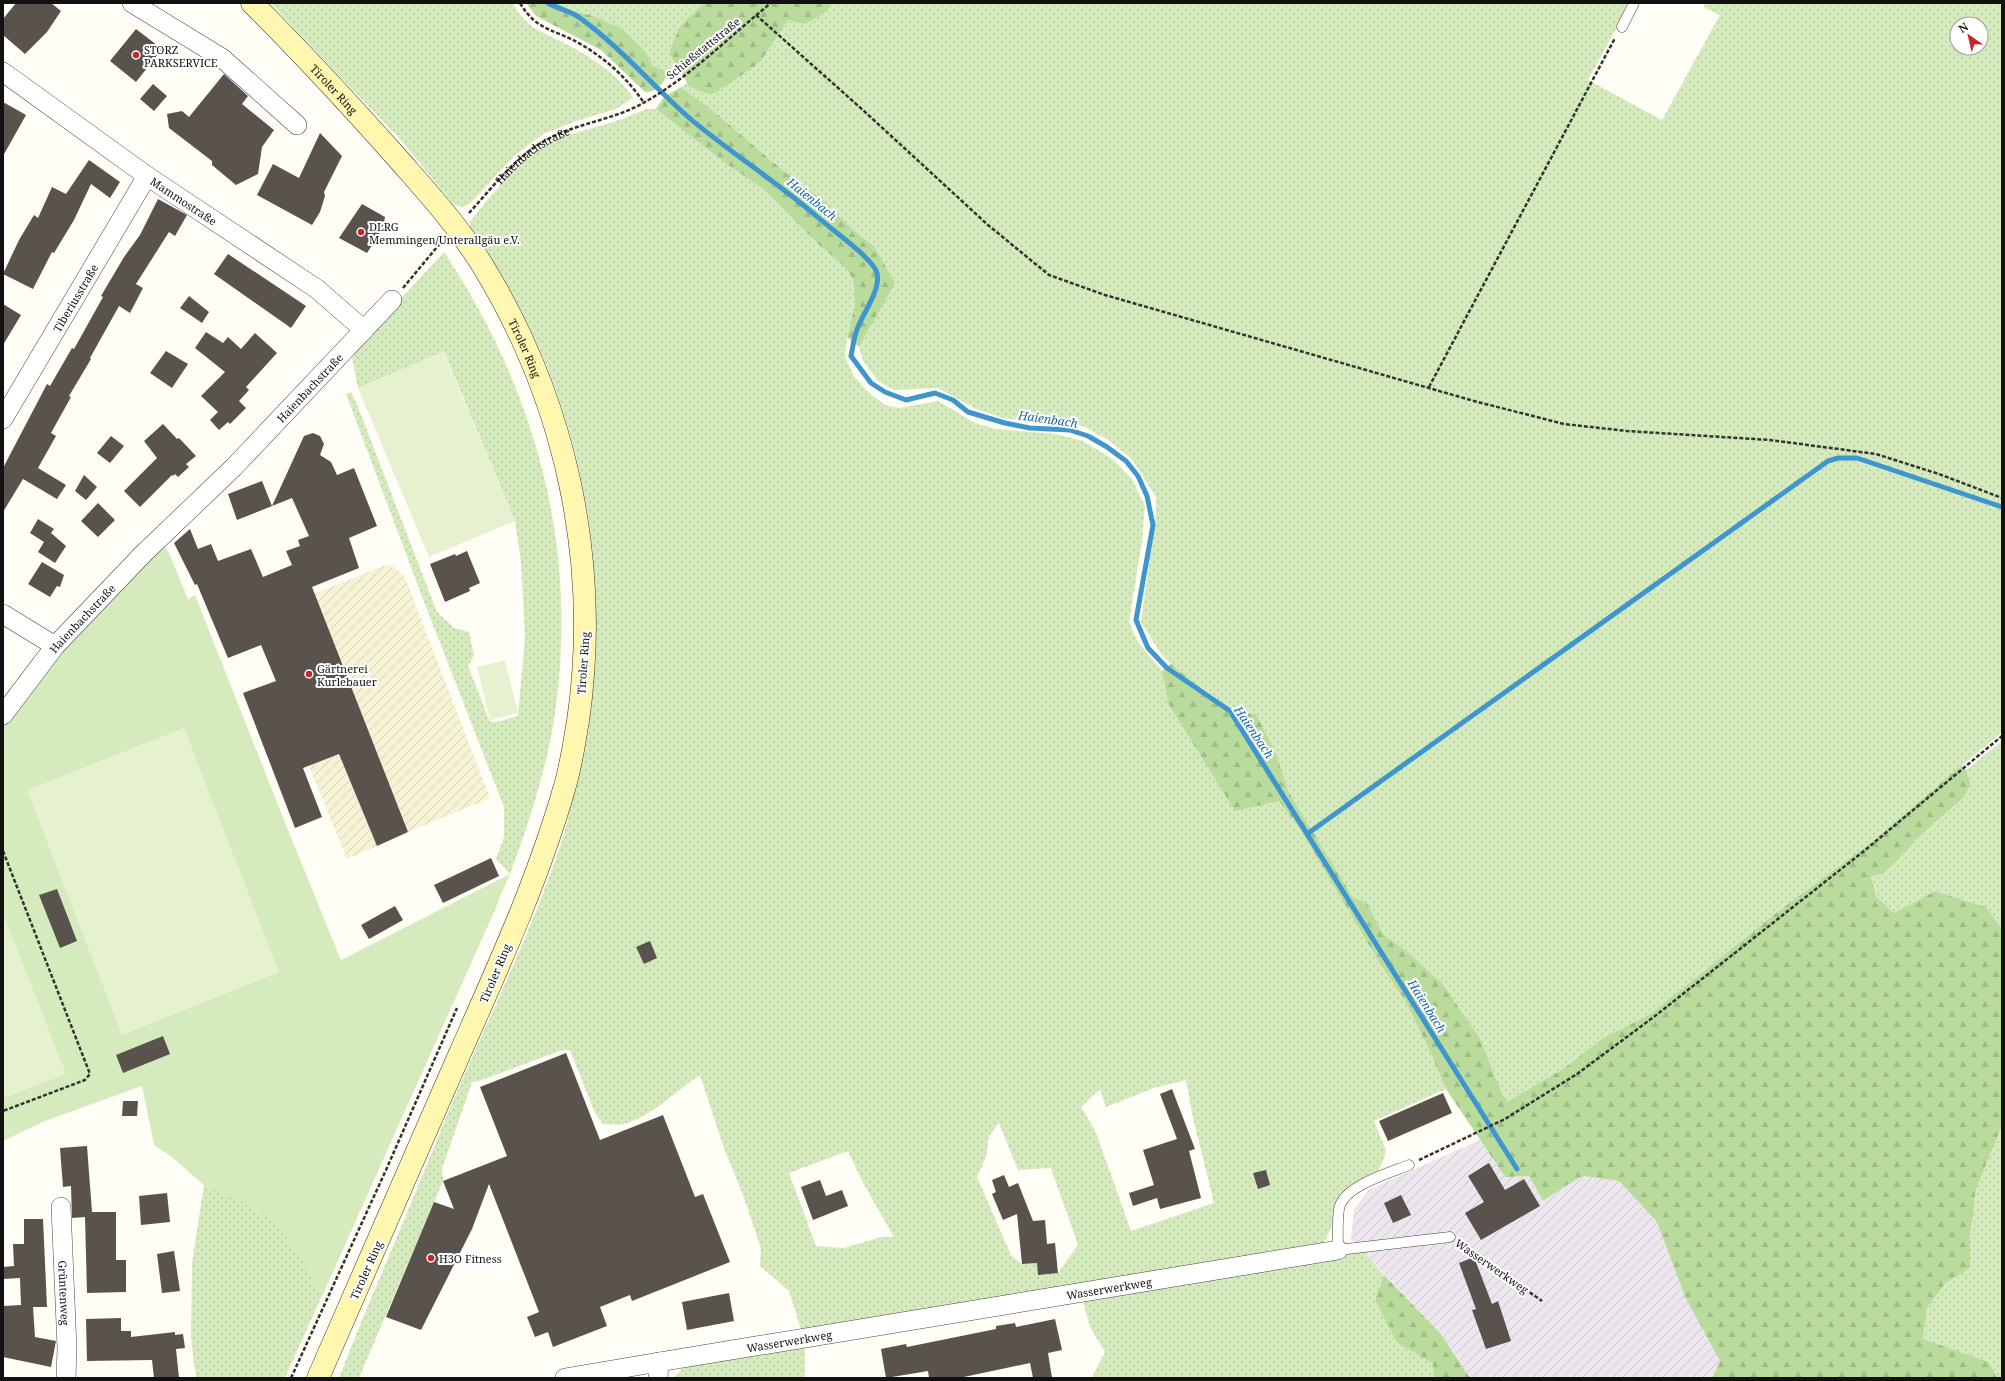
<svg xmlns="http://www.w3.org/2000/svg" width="2005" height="1381" viewBox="0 0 2005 1381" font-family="'Noto Serif',serif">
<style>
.industrial{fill:url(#industrial-furrows)}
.farmland{fill:url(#farmland-furrows)}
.grass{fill:url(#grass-dots);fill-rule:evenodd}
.forest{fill:url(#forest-firs)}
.park{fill:#d5ebbd}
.pitch{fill:#e6f2cf}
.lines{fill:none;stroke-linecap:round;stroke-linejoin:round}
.stream{stroke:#3f96cf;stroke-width:5}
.building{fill:#5a524d}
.service-casing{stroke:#444;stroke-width:11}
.minor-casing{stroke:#444;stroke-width:20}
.secondary-casing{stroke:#333;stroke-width:23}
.path{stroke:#333;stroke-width:2.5;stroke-dasharray:4 2;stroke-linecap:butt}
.service{stroke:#fff;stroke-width:10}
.minor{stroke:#fff;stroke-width:19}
.secondary{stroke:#fff6b0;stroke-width:22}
.poi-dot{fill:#c4262e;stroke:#fff;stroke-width:1.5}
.labels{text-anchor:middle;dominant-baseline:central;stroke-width:4;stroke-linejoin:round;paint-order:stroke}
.street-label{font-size:11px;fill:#111;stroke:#fff}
.poi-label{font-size:11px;fill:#111;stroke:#fff;text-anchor:start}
.water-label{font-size:12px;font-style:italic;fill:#1768a6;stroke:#fff}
</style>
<defs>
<pattern id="industrial-furrows" width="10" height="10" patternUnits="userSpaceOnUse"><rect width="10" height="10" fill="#eee6ef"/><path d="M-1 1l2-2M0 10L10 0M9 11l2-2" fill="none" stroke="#cbc4cc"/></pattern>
<pattern id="farmland-furrows" width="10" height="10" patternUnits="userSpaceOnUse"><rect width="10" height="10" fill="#f6f3d4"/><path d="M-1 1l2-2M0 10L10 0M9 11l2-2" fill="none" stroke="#d2cfb5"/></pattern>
<pattern id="grass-dots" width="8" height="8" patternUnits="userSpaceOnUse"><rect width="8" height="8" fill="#d5ebbd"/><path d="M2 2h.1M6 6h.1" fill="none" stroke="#b6c8a1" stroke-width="1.8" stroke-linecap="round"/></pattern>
<pattern id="forest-firs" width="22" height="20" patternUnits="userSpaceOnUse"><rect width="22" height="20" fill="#b9dc9c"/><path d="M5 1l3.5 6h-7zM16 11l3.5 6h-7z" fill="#9ebc85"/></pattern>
</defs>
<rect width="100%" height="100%" fill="#fffdf5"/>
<!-- industrial -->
<path class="industrial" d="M1480,1140l25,37 24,-1 14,25 19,-13 21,-12 36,5 38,41 28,75 35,64 -8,17h-242l-30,-45 -89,-94 3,-30 16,-20z"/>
<!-- farmland -->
<path class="farmland" d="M388,564l16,11 86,223 -82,34 -94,-238z
M339,754l38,92 -30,13 -38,-93z"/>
<!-- grass -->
<path class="grass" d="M270,3h243c13,27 33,30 57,43 22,12 50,30 63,52l-17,11 -39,12 -34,13 -30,23 -42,46 -8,4 -9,-2 -54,-66z
M557,3h193l-83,72 -5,-6 -9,-3 -8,-15 -22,-22 -29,-13 -22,-5z
M787,3h843l-42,77 74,40 58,-105 -17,-8 3,-4h296v729l-128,108 -98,73 -127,102 -45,22 -41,32 -55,32 -6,-7 -61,-112 -36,-32 -22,-16 -16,-31 -14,-6 -65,-106 -32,-77 -26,-3 -59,-47 -10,-10 -20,-32 15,-109v-16l-24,-38 -24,-19 -23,-13 -25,-8 -32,2 -26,-3 -28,-10 -36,-20 -44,2 -16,-9 -15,-20 -4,-14 35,-64 -20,-37 -22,-17 -34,-33 -32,-23 -75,-64 -30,-22 41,-29zM1957,24h24v24h-24z
M647,109h9l69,54 37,25 58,58 24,20 9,13 2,26 -8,32 -2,20 9,19 12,14 19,15 14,3 39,-7 37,22 21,6 60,5 27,7 31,19 18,19 13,27 -3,35 -13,81 9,20 24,29 6,32 111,98 20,27 80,134 26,39 25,50 16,38 -72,32 12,29 -2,9 -5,10 -46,48 -2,11 -5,11 -5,6 -520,85 -12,-39 -29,-25 1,-18 -18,-53 -19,-47 -24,-73c-23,15 -53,46 -81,50 -5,0 -11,-1 -16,-1l-8,-11 -25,-63h-8l-83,31 -7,1 -30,87 1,12 -84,197h-20c21,-55 45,-110 68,-165 17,-40 32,-80 49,-119 36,-83 76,-164 105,-250 5,-15 8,-32 12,-48 44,-166 25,-343 -57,-495 -14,-25 -30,-49 -46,-73v-6c20,-26 50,-64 80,-79 21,-10 44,-15 66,-22 11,-3 21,-9 31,-12zM1186,1080l7,38 21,85 -83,28 -36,-101 -14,-23 19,-18 6,18 48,-19zM999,1123l19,47 33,-2 27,77 -20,28 -21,-10 -15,1 -11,-9 -34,-78 9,-20 3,-21zM848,1151l14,30 32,56h-13l-37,11 -28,-2 -27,-73z
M444,252c92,138 135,296 111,461 -8,55 -26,110 -45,161l-14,-15 8,-22v-30l-81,-208 -77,-205 5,-2 7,15 79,205 17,16 15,4 5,23 -6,11 22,56h7l21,-6 7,-79 -4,-75 -6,-41 -71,-169 -86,36 -6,-30 11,-18z
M2002,741v188l-16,-22 -51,-16 -41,22 -18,-17 -5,-19 13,-4 19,-18 14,-16 47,-42 7,-13 -5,-14z
M499,901l-214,477h-89l-5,-40 1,-75 12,-78 -33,-29 -17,-11z
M2002,1126v252h-5l-8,-16 -66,-22 4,-32 18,-24 25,-16v-31l6,-48z
M1363,1251l21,24 -9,25 22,43 35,20 2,15h-340l-1,-3 12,-23 -15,-25 -8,-29z
M805,1345v33h-131l9,-10 12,-5z"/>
<!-- forest -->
<path class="forest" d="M526,3h31l15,8 22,5 29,13 22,22 8,15 9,3 5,6c-5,10 -10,17 -22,17l-44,-42 -65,-34z
M704,3h128l-5,8 -21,13 -18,-4 -28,42 -25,18 -24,15 -21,-8 -21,-34 11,-27z
M681,87l30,22 75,64 32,23 34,33 22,17 21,37 -36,64 -12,-10 8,-32 -2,-26 -9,-13 -24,-20 -58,-58 -37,-25 -69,-54 8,-12z
M1171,664l59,47 26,3 19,37 13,40 65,106 14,6 16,31 22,16 36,32 38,55 23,57 6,7 55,-32 41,-32 45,-22 127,-102 98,-73 87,-74 5,4 5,14 -7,13 -47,42 -14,16 -19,18 -13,4 5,19 18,17 41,-22 51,16 16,22v197l-26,63 -6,48v31l-25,16 -18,24 -4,31 66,23 8,16h-285l8,-17 -35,-64 -28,-75 -38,-41 -36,-5 -21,12 -19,13 -14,-25 -24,1 -59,-88 -16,-38 -25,-50 -26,-39 -80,-134 -20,-27 -44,10 -67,-108 -6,-32z
M1384,1275l56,58 30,45h-36l-2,-15 -35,-20 -22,-43z"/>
<!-- park -->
<path class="park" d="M162,545l6,6 20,48 7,-4 93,235 53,130 169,-86 -189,425 -18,-41 -26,-32 -25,-20 -48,-21 -33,-29 -17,-11 -12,-59 -97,35 -42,20v-415l53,-70z"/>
<!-- pitch -->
<path class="pitch" d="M443,352l72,169 -86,36 -71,-169z
M505,660l13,53 -28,7 -13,-53z
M184,728l95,244 -157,63 -95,-245z
M3,913l63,161 -63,24z"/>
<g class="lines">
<!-- stream -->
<path class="stream" d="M548,3c10,6 23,8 32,15 40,29 71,66 107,98 43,37 91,66 134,104 13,11 52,39 56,53 4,16 -13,39 -19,54 -4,9 -5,19 -7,29l20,27 14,9 21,8 29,-7 18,7 15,12 37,11 25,5 40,2 18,6 19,11 19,14 12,15 9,20 6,29 -17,95 12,28 19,20 63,43 287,458
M1307,834l521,-373 10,-3h19l145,49"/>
</g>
<!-- building -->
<path class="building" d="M16,3h35l10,8 -14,21 -22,22 -22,-19v-16z
M136,29l26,20 -26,33 -26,-21z
M224,74l24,22 -6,8 32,26 -12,17 -4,27 -22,11 -24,-20v-4l-43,-33 -2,-14 15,-3 7,6z
M153,84l14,12 -13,15 -14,-12z
M3,102l23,13 -23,41z
M320,133l22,23 -18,36 1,4 -5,16 -8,13 -55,-30 16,-31 26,14z
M89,160l31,22 -10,16 -19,-14 -17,36 -20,33 -2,-1 -19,37 -30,-15 16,-34 15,-25 4,3 14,-31 14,7z
M158,199l29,16 -12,21 -6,-4 -33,52 7,4 -13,25 -11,-7 -29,52 1,1 -22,37 2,1 -20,36 5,3 -18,32 28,17 -9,14 -34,-20 -20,33v-44l44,-84 3,2 22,-38 2,1 29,-52 -2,-1 23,-39 16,-22z
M362,204l23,13 -2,11 -16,25 -28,-15z
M228,254l78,52 -15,22 -77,-54z
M189,296l20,16 -7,11 -22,-15z
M3,304l18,11 -18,30z
M206,332l17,11 5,-6 13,12 14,-16 22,20 -31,34 3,3 -10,11 7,7 -16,16 -2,-2 -9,8 -9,-10 8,-8 -17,-16 24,-24 -30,-24z
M166,351l22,13 -16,24 -22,-15z
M163,424l14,15 2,-1 17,18 -10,8 3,3 -11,10 -3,-3 -2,2 -1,-1 -32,32 -16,-16 33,-33 -13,-17z
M313,433l7,3 4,8 -4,11 11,7 6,13 17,-7 23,58 -28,12 10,30 -47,19 96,245 -31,14 -38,-92 -36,14 19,49 -27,11 -52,-135 33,-12 -15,-36 -33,13 -31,-74 -2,1 -21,-42 16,-14 8,20 13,-5 7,17 33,-12 12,28 29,-12 -6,-14 14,-5 -2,-6 11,-4 -17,-38 -20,8 32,-70z
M111,436l13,10 -14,17 -13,-10z
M84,475l13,12 -11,13 -11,-9z
M262,481l10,25 -35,14 -9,-26z
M98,503l17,17 -17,17 -17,-16z
M38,519l16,10 -3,4 15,13 -11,17 -17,-11 6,-10 -14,-9z
M467,551l13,32 -11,5 1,3 -25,11 -15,-38 25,-10 1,2z
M42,562l22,13 -4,12 -3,-1 -7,11 -22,-13z
M491,858l8,18 -56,27 -9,-18z
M57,889l20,52 -17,7 -21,-53z
M395,906l8,14 -34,19 -8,-14z
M650,941l7,17 -13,6 -8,-17z
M163,1036l7,18 -47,19 -7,-18z
M566,1053l34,87 63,-25 32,82 8,-3 27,68 -98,39 -2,-6 -30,12 7,19 -54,21 -5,-15 -13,5 -8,-20 12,-5 -50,-128 -17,45 -51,101 -35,-13 48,-115 20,7 -11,-28 64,-25 -27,-69z
M1172,1089l23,60 -6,2 12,47 -41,11 -3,-11 -24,8 -4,-13 25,-8 -11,-35 34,-11 -17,-45z
M1443,1093l9,20 -64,28 -9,-20z
M123,1101h15l-1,15h-15z
M87,1146l5,66h24v48h10v32l-39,1 -2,-76 -13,1 -1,-32 -8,1 -3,-39z
M1489,1163l16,27 19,-11 16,27 -59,34 -16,-27 19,-11 -16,-26z
M1266,1170l4,15 -12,4 -5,-16z
M1004,1175l5,12 9,-4 15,38 12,-1 2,24 8,-1 3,30 -20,2 -1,-12 -15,1 -5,-50 -14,6 -11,-26 4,-2 -4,-12z
M820,1180l6,16 16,-6 6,16 -35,14 -12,-33z
M167,1193l3,29 -29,3 -2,-29z
M1401,1195l10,20 -18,8 -9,-20z
M24,1219h19l4,88h-14l2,30 21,4 -5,26 -48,-10v-51l18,-1 -1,-27 -17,1v-12l11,-1 -1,-22h11z
M174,1251l6,40 -18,2 -5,-39z
M1474,1257l18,47 6,-3 13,40 -25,8 -14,-39 4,-1 -17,-46z
M729,1293l5,28 -47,9 -5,-28z
M121,1318v13h10v6l44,-5v3l8,-1 2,14 -9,1 3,29h-25l-2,-18 -65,1 -1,-42z
M1055,1319l7,31 -14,3 4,25h-19l-3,-15 -71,15h-30l-1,-7 -42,7 -5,-29 25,-5 1,3 89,-18v-3l19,-3 1,4z"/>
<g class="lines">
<!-- service casing -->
<g class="service-casing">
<path id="service" d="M1622,27l12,-24
M1409,1165c-20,8 -66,21 -70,44 -2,13 -1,28 -1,41l112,-13"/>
</g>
<!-- minor casing -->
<g class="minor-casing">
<g id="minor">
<path d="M132,3l90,55 75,67"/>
<path id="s2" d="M3,72l144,104 170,113 47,41"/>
<path id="s3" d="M3,419l144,-243"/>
<path d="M3,614l52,32"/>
<path id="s4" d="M3,715l52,-69 88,-92 91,-87 158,-167"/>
<path id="s5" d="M61,1207l6,141 -1,30"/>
<path d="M565,1378l94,-16"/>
<path id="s6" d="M658,1378l1,-16 679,-112"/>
</g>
</g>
<!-- secondary casing -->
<g class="secondary-casing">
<g id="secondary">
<path id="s7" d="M252,3c51,51 100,104 148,158 28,32 58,65 81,102 85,137 120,299 97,458 -4,22 -7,46 -14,68 -26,91 -66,178 -104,264 -47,109 -95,217 -142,325"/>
</g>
</g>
<!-- path -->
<g class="path">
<path d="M520,3c17,29 36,26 62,42 24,14 46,34 62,58"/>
<path d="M756,15l108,96 124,114 61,50 56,20 369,106 90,23 63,7 143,9 106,14 63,20 63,24"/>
<path id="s1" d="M469,213c23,-25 46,-56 77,-73 31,-17 68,-20 99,-38 46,-26 85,-66 126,-99"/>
<path d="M403,288l39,-47"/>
<path d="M1429,387l186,-349"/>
<path d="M3,851l87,223 -5,6 -82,31"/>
<path d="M1419,1160l86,-41 72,-45 78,-58 209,-165 138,-115"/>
<path d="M1461,1244l81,57"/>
<path d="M291,1378l95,-208 71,-162"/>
</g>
<!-- service -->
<use href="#service" class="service"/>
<!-- minor -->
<use href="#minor" class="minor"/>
<!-- secondary -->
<use href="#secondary" class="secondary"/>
</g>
<!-- markers -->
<g class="poi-dot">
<circle cx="136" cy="55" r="4"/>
<circle cx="361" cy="232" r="4"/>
<circle cx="309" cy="674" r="4"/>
<circle cx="431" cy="1258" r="4"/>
</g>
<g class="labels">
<!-- street labels -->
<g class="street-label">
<text transform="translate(703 48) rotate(-39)">Schießstattstraße</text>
<text stroke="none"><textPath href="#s7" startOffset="119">Tiroler Ring</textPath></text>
<text stroke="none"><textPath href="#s1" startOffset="87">Haienbachstraße</textPath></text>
<text stroke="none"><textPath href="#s2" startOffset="222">Mammostraße</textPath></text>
<text stroke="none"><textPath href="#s3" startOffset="141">Tiberiusstraße</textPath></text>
<text stroke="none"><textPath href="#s7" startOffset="443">Tiroler Ring</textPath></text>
<text stroke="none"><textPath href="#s4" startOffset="449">Haienbachstraße</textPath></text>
<text stroke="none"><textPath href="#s4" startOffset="125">Haienbachstraße</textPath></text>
<text transform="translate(583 663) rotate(-86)">Tiroler Ring</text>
<text transform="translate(495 973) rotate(-67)">Tiroler Ring</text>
<text transform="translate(1492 1266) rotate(35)">Wasserwerkweg</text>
<text transform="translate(366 1270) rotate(-66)">Tiroler Ring</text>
<text stroke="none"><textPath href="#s6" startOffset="472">Wasserwerkweg</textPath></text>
<text stroke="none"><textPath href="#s5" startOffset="86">Grüntenweg</textPath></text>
<text stroke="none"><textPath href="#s6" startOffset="148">Wasserwerkweg</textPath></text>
</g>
<!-- poi labels -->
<g class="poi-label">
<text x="144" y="49">STORZ<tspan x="144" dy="13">PARKSERVICE</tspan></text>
<text x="369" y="226">DLRG<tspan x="369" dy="13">Memmingen/Unterallgäu e.V.</tspan></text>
<text x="317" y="668">Gärtnerei<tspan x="317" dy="13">Kurlebauer</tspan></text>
<text x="439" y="1258">H3O Fitness</text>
</g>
<!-- water labels -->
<g class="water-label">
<text transform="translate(812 199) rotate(39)">Haienbach</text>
<text transform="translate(1048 419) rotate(8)">Haienbach</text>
<text transform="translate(1254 732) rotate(56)">Haienbach</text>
<text transform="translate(1427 1006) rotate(58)">Haienbach</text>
</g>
</g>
<!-- border -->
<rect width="2005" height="1381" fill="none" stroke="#111111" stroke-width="8"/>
<!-- north arrow -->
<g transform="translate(1969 36) rotate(326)"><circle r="19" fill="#ffffff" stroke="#a0a0a0"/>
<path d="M0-3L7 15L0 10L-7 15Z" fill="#c4262e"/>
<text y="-6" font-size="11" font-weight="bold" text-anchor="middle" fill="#111111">N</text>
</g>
</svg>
